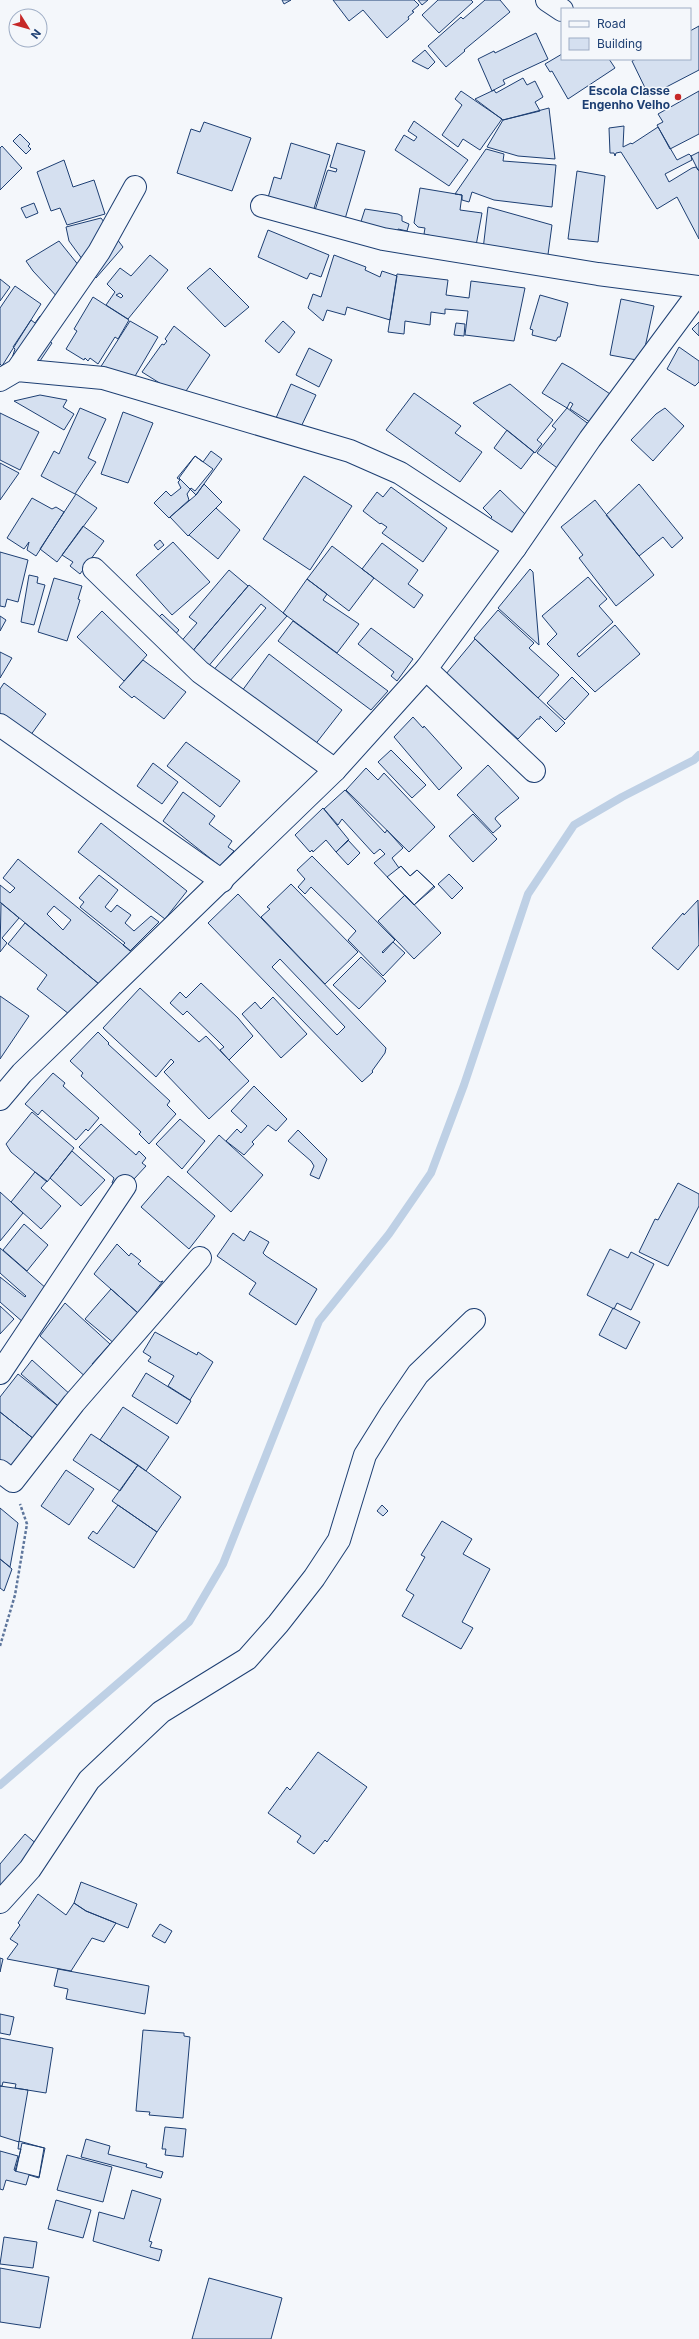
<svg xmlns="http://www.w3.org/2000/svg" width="699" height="2339" viewBox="0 0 699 2339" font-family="Inter,sans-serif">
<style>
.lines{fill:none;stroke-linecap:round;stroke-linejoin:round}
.stream{stroke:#bed0e5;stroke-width:8}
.building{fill:#d5e0f0;stroke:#1d3f73;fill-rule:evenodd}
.street-casing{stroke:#1d3f73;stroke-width:24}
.secondary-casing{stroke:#1d3f73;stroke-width:24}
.path{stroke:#5e769c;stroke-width:2.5;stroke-dasharray:3 2;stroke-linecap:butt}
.street{stroke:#f4f7fb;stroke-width:22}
.secondary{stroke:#f4f7fb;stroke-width:22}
.poi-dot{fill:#c62828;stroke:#f4f7fb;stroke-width:1.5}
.labels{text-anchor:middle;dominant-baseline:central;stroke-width:3;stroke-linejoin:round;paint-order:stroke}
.poi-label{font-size:12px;font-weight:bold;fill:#1d3f73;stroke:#f4f7fb;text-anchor:end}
</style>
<rect width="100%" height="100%" fill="#f4f7fb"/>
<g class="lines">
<!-- stream -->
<path class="stream" d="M0,1785l189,-163 34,-58 96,-243 70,-87 42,-61 33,-88 64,-191 46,-69 48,-28 72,-37 5,-5"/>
</g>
<!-- building -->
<path class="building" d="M282,0h9l-7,4z
M333,0h81l5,5 -7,6 2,1 -6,5 1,2 -22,19 -24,-28 -14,11z
M418,0h10l-6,5z
M438,0h33l2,2 -34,31 -17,-18z
M485,0h15l10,12 -46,38 1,1 -19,16 -18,-21 33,-29 2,2z
M699,26v44l-50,26 -17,-35 4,-2h54v-28z
M536,33l12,26 -45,21 2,4 -13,7 -14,-32 16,-8 1,2z
M425,50l10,12 -7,7 -16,-8z
M562,54v5h47l6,9 -47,31 -16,-28 -2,1 -5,-8z
M523,78l4,7 8,-4 8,16 -8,5 5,9 -37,9 -28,-21 19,-9 2,3z
M461,91l41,28 -22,31 -17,-11 -5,8 -16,-12 20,-30 -7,-6z
M699,91v43l-29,15 -13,-24 6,-3 -5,-8z
M549,108l6,51 -37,-3 -31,-9 16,-27z
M414,121l54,39 -19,26 -54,-36 9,-15 10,6 3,-4 -9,-6z
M204,122l47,16 -19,53 -55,-18 14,-44 9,3z
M624,126l-1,21 8,-4 1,1 26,-17 19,33 12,-6 2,2 1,4 -27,14 4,8 23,-14 4,-1 3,4v68l-22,-42 -20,12 -36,-57 -5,1 -1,3 -1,-3h-4l-1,-25z
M20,134l10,10 -2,2 3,3 -5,5 -13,-13z
M291,143l39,12 -20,67 -45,-14 9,-31 7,2z
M337,143l28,8 -25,85 -29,-13 16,-51 1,-2 8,2 1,-3 -7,-2z
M2,146l20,22 -22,22v-42z
M486,149l18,5 -1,7 53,4 -4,42 -58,-7 -22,-8 -3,10 -7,-2v-5l-7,-1z
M699,152v18h-1l-7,-14z
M64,160l9,27 21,-7 11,34 -38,11 -7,-17 -9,3 -14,-39z
M577,171l28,5 -7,66 -30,-3z
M420,188l42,7 -2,15 22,3 -9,49 -41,-26 -8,-2 1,-6 -7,-1 -4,-4z
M34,203l4,10 -12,5 -5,-10z
M488,207l64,18 -5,37 -65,-4z
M365,209l33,5 4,2v5l7,3 -2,7 -9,-2 -3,14 -38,-9z
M101,218l22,29 -27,31 -27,-37 -3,-14z
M268,230l61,25 -8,22 -11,-4 -3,6 -49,-22z
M59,241l25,31 -22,30 -29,-31 -7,-10z
M150,255l18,15 -40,49 -22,-14 9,-13 -8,-8 13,-16 11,8zM120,293l3,3 -2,2 -5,-3z
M334,255l32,12 -1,3 15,7 2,-6 15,5 -7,44 -43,-13 -2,8 -18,-5 -4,11 -15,-13 5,-14 8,3z
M210,268l39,39 -24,20 -38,-39z
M397,274l51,6 -2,15 23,3 2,-17 54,7 -11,53 -49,-6 3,-24 -23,-2v5l-14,-2 -1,13 -25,-4 -1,13 -16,-2z
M0,279l10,8 -10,14z
M15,286l26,18 -39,62 -2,-2v-56z
M540,295l28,8 -8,34h-2l-2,4 -24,-6 1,-5 -3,-1z
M93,297l36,23 -11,19 -3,-2 -17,27 -8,-6 -2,3 -3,-3 -1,2 -18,-11 11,-18 -3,-2z
M621,299l33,7 -12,55 -32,-6z
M40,316l17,11 -9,13 4,3 -14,21 -8,5 -18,-11 3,-9 -2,-2 18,-27 4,3z
M130,321l28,16 -27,46 -25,-16 -2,3 -4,-2z
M283,321l12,11 -16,21 -14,-12z
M699,322v14l-7,-7z
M456,323l9,1 -1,12 -10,-1z
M174,326l36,29 -28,42 -40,-25 20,-28 2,1 3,-4 -2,-2z
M679,347l20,14v21l-4,4 -28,-17z
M309,348l23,12 -13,27 -23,-12z
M562,363l11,6 46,31 -17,30 -32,-21 3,-5 -3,-2 -3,6 -25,-15z
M291,384l25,11 -16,34 -24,-11z
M510,384l43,36 -16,20 5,4 -7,9 -62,-50z
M414,393l47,33 -6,7 27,19 -22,30 -74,-52z
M40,395l27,5 -4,7 11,7 -10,16 -50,-29z
M80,408l26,11 -18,39 8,4 -21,32 -34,-18 13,-25 5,3z
M567,408l31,23 -34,42 -27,-20 19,-24 -4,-3z
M665,408l19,18 -31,35 -22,-21 25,-26z
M123,412l30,11 -25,60 -27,-9z
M0,413l39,19 -19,38 -20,-10z
M507,430l27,22 -13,17 -27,-21z
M211,451l11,8 -26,36 -17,-17 16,-22 8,6z
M195,456l18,13 -18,22 -4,-3 -4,6 2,6 -20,18 -15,-15 12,-12 5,5 10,-8 -3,-6 2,-2 -3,-2z
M0,463l19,10 -19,27z
M304,476l48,30 -42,64 -47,-31z
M204,484l18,18 -34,34 -18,-19 26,-22z
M639,484l44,54 -11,10 -9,-11 -24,19 -33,-41z
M391,487l56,41 -24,34 -41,-29 5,-6 -6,-4 -1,1 -17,-13 14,-19 6,5z
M500,490l27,26 -15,16 -5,1 -20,-11 5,-5 -9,-9z
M76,494l21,14 -40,54 -17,-13z
M32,498l20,11 4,-2 8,5 -28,44 -9,-6 2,-8 -5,7 -17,-11z
M595,500l59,75 -38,31 -37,-48 4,-3 -22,-28z
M216,508l24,22 -22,29 -29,-24z
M83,526l21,15 -24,33 -10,-8 3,-4 -11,-7z
M160,540l4,5 -6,5 -4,-5z
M173,542l37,40 -38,33 -36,-40z
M382,543l36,27 -10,14 15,11 -9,13 -52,-39z
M332,546l42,32 -25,33 -42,-32z
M0,552l28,8 -10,42 -11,-3 -2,8 -5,-1z
M530,569l3,3 6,73 -41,-37z
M229,570l19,16 -64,75 -12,-9 25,-29 -8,-6z
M29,575l9,2 -1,6 8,2 -11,40 -13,-3z
M588,577l19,22 -8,7 14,16 -36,32 2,3 36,-32 25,29 -45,38 -48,-48 10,-10 -15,-18z
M54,578l28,8 -4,13 2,1 -13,41 -29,-9z
M307,579l20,15 -4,6 36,24 -22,29 -54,-40z
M249,585l38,31 -66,75 -15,-12 60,-71 -5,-4 -60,71 -17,-14z
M498,610l36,33 -5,5 30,27 -21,23 -64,-60z
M102,611l45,44 -23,26 -47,-44z
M162,614l17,16 -14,16 -18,-17z
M0,616l6,4 -6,11z
M293,621l95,70 -17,19 -93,-69z
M371,628l42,31 -16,22 -6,-5 3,-4 -36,-28z
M475,639l90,84 -9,9 -16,-16v3h-3l-19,20 -72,-65z
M0,652l12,6 -12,20z
M269,654l73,56 -35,45 -68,-60z
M143,660l43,32 -22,27 -30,-23 -2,2 -13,-11z
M572,677l17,17 -24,26 -18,-17z
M4,683l42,31 -16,22 -30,-17v-30z
M413,717l10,11 1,-2 38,42 -23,22 -45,-53z
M186,742l54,39 -20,26 -53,-41z
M391,750l35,35 -14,13 -34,-36z
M153,763l25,19 -16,22 -25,-18z
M488,765l31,33 -23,19 -1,2 6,7 -8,7 -36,-38z
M366,768l12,12 6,-7 51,54 -26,25 -63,-62z
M345,790l40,43 2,-3 16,18 -11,10 7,10 2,-2 9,10 7,-6 18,17 -21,18 -40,-42 11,-9 -5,-5 -6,5 -32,-35 -4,6 -14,-16z
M183,792l32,24 -6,8 23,17 -4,6 6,4 -14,15 -57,-45z
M323,808l26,32 -13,12 -10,-12 -13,12 -1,-2 -2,2 -15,-17z
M473,814l24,25 -24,23 -24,-26z
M101,823l86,68 -22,28 -87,-67z
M348,840l12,13 -12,12 -12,-13z
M312,856l83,84 -13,12 1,1 10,-11 12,11 -22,23 -35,-36 8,-9 -45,-44 -6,7 -7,-7 7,-8 -8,-9z
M18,859l114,93 -33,32 -99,-82v-17l10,8 5,-5 -12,-10zM54,906l17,14 -8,10 -16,-16z
M401,866l9,10 7,-6 17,16 -20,19 -27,-28z
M449,874l14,14 -11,11 -14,-15z
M99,875l19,15 -13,17 6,5 6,-7 14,10 -6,8 9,8 17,-15 8,6 -29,29 -7,-6 2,-2 -45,-36 4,-5 -5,-4z
M291,884l67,68 -33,32 -64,-67 9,-8 -3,-2z
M238,894l148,154 -1,5 -13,18 1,1 -11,10 -154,-159zM280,959l65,68 -8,8 -65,-68z
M405,895l36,38 -27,26 -36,-38z
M698,900l1,45 -21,25 -26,-22 31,-35 1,2z
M1,903l18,15 -17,20 5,5 -7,9z
M25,923l74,61 -30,30 -32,-25 10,-14 -39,-31z
M361,957l25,24 -27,28 -26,-24z
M201,983l37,35 15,18 -24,24 -9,-10 4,-3 -7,-7 -30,-29 -4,4 -13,-12 10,-11 6,6z
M140,988l59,54 7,-6 43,45 -40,38 -45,-47 10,-10 -3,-3 -15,18 -53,-49z
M0,996l29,20 -29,43z
M273,997l34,37 -26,24 -39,-44 13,-12 6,7z
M98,1032l11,11 -1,1 62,57 -3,4 9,9 -27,30 -10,-10 2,-2 -60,-56 2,-3 -13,-12z
M53,1073l12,10 -2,3 36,32 -11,13 -2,-2 -10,11 -34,-30 -4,5 -13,-11z
M254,1086l33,33 -11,12 -8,-6 -16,17 2,2 -10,11 -18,-14 11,-12 4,4 6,-7 -16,-15z
M32,1112l42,36 -27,34 -36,-30 -5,-8z
M180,1119l25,22 -23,28 -26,-25z
M101,1124l35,31 3,-4 7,7 -4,5 4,3 -24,26 -10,-9 2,-5 -35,-31z
M298,1130l29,29 -8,20 -9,-4 4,-9 -3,-5 -23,-20z
M219,1135l44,40 -32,37 -44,-40z
M72,1151l33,29 -24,26 -31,-28z
M35,1172l12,9 -6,7 20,18 -20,23 -30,-27z
M168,1176l47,40 -26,33 -48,-42z
M678,1183l21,11v12l-31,60 -29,-14 16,-33 3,1z
M0,1192l23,21 -23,28z
M24,1224l24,21 -21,26 -24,-21z
M250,1231l19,11 -6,11 3,3 51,33 -21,36 -47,-31 7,-11 -39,-27 16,-23 11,8z
M117,1244l12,12 2,-3 10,8 -3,3 22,18 3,-1 -25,32 -44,-39z
M0,1248l47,41 -23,34 -24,-21v-25l25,20 1,-1 -26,-23z
M610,1249l18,9 3,-6 23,12 -23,46 -14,-7 -3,6 -27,-14z
M111,1289l27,24 -23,31 -30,-25z
M65,1303l45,41 -18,20 4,4 -8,11 -48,-43z
M0,1306l14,13 -14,15z
M613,1308l27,14 -14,27 -27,-14z
M155,1332l42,23 1,-3 15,10 -23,38 -22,-14 6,-10 -26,-15 3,-4 -8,-5z
M32,1360l40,36 -9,14 -42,-36z
M146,1373l45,28 -14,23 -45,-28z
M18,1374l45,36 -24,33 -39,-31v-15z
M123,1407l46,30 -23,34 -46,-31z
M0,1412l39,31 -23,30 -16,-13z
M91,1434l47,31 -18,26 -47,-31z
M138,1465l43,32 -24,35 -45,-31z
M66,1470l28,19 -25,36 -28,-19z
M118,1505l39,27 -23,36 -46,-30 5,-7 4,3z
M382,1505l6,6 -5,5 -6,-5z
M0,1508l18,15 -8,44 -10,-8z
M442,1521l30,18 -9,15 27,15 -28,53 11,6 -12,21 -59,-33 12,-21 -8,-5 19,-33 -4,-2z
M0,1559l12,10 -8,22 -4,-3z
M318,1752l49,35 -40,55 -2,-2 -11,14 -17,-12 4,-6 -33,-23 19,-26 3,3z
M25,1834l21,18 -46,54v-42z
M81,1882l56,22 -9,24 -42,-17 -12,-8z
M38,1894l28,21 8,-12 12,8 30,12 -12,19 -12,-4 -21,33 -64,-12 11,-15 -8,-5 10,-14 -2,-2z
M160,1924l12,7 -7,12 -13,-7z
M0,1958l3,1 -3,13z
M58,1969l91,17 -4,28 -79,-15 2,-10 -14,-3z
M0,2014l14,3 -4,18 -10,-2z
M143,2030l41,3v3l6,1 -7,81 -34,-3 1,-3 -14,-1z
M0,2038l53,10 -7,45 -31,-5 1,-4 -13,-2 -1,4h-2z
M0,2086l28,4 -9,52 -19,-6z
M165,2127l21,2 -3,28 -18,-2 1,-6h-4z
M86,2139l24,7 -2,8 39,10 -1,3 17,5 -2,6 -80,-21z
M19,2141l25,7 -5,29 -24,-6 6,-22h-3z
M22,2143l23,5 -6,30 -10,-3 -3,10 -20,-5 -3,10 -3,-1v-38l18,5 -4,14 2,1z
M67,2155l45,12 -9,35 -46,-12z
M132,2190l29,9 -12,42 3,1 -2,5 12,3 -3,11 -66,-20 6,-29 25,7z
M56,2200l35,10 -8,28 -35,-9z
M4,2237l33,5 -4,26 -33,-4z
M0,2268l49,9 -9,51 -40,-6z
M209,2278l73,20 -11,41h-79z"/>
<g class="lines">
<!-- street casing -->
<g class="street-casing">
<path id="street" d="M547,0l15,10
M262,206l121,33 215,35 101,13
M17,370l82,-118 36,-65
M0,380l17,-10 86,8 247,73 50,22 115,75
M94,569l106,103 135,98
M426,669l108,102
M0,725l222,156
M0,1373l125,-187
M0,1471l13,10 61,-78 126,-145
M0,1902l30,-33 59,-89 72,-68 86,-53 31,-35 36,-46 25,-38 26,-85 25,-40 28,-41 56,-54"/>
</g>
<!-- secondary casing -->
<g class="secondary-casing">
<path id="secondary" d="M0,1099l22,-26 313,-303 91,-101 89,-121 75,-109 109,-147"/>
</g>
<!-- path -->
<path class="path" d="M0,1646l15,-51 12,-71 -7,-20"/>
<!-- street -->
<use href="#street" class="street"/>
<!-- secondary -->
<use href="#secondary" class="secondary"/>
</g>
<!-- markers -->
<circle class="poi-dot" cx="678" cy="97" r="4"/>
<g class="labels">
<!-- poi labels -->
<g class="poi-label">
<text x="670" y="90">Escola Classe<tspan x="670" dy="14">Engenho Velho</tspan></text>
</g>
</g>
<!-- legend -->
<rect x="561" y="8" width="130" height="52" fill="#f4f7fb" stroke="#9eadc5"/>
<rect x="569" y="21" width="20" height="6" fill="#f4f7fb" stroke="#9eadc5"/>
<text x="597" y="28" font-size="12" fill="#1d3f73">Road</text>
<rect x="569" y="38" width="20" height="12" fill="#d5e0f0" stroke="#9eadc5"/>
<text x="597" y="48" font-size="12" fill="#1d3f73">Building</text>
<!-- north arrow -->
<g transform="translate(28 28) rotate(127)"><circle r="19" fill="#f4f7fb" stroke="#9eadc5"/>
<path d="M0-3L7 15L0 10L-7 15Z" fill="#c62828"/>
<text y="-6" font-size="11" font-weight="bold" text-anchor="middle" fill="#1d3f73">N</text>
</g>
</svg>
